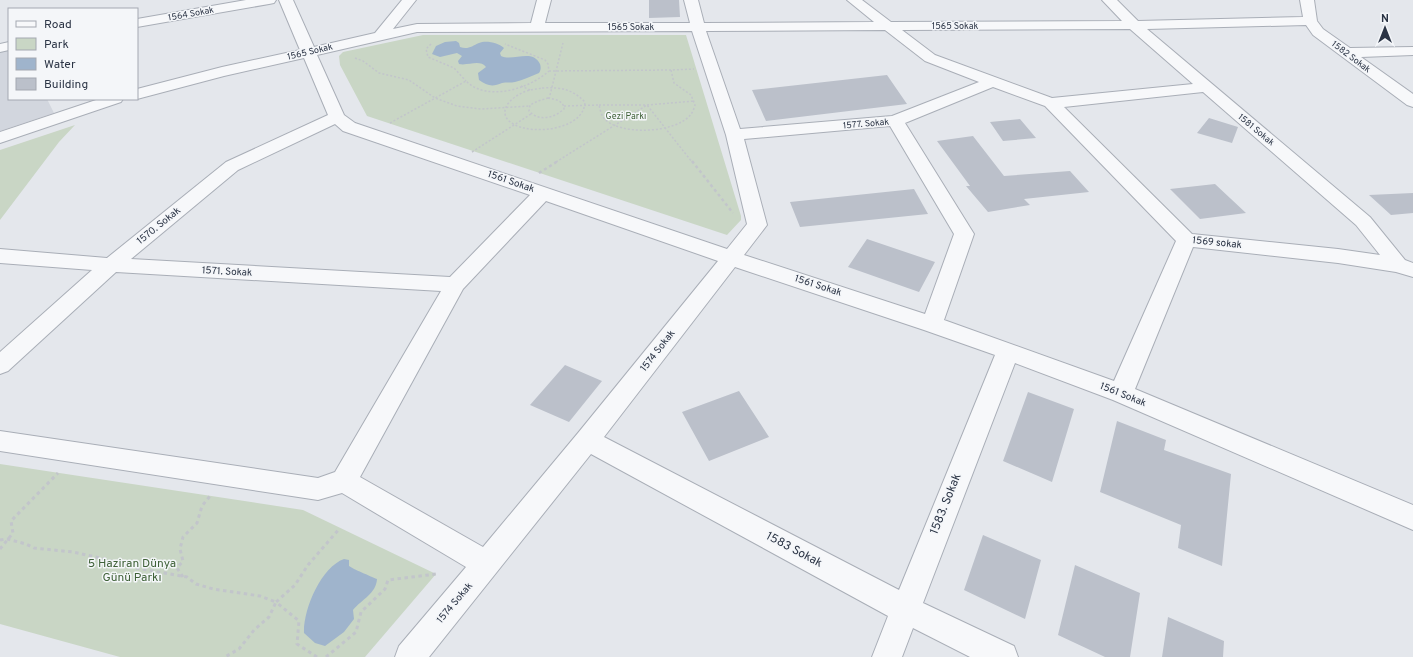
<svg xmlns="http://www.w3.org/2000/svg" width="1413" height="657" viewBox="0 0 1413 657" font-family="Overpass,sans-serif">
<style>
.built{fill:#d2d6de}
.green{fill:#c9d6c5}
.water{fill:#9fb4cc}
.building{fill:#bbc0ca}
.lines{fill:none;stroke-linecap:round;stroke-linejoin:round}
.minor-casing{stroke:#a9aeb7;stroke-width:2}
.path-far2{stroke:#c2c5cb;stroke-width:1.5;stroke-dasharray:2 2;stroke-linecap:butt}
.path-far1{stroke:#c2c5cb;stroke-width:2.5;stroke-dasharray:3 3;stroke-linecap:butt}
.path{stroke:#c2c5cb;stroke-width:3;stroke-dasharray:3.5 3.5;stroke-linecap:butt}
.minor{fill:#f7f8fa;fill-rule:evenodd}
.labels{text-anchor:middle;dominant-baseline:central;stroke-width:3;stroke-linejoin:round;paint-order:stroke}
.far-street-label{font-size:9px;fill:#2b3445;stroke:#f4f6f9}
.far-park-label{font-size:9px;fill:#3f6138;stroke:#f4f6f9}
.street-label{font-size:10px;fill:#2b3445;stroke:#f4f6f9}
.near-street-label{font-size:12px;fill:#2b3445;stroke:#f4f6f9}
.near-park-label{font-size:12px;fill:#3f6138;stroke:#f4f6f9}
</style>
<rect width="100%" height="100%" fill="#e4e7ec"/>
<!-- built -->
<path class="built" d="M9,49v50h38l7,14 -54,18v-80z"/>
<!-- green -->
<path class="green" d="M423,35h263l55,181v4l-14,15 -360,-119 -27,-51 -1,-9 4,-4z
M75,125l-16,17 -59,78v-70z
M0,464l303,46 133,64 -71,83h-245l-120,-33z"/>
<!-- water -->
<path class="water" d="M456,41l3,2 1,4c8,3 12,-1 19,-4 7,-3 20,0 25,5l-4,5 1,3c12,6 31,-8 39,8 1,3 1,6 -1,9 -8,3 -16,7 -24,9 -4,1 -9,0 -13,1 -9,4 -15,3 -23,-3l-1,-7 8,-6c-6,-8 -18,-1 -27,-3l-1,-3 4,-5 -5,-3 -17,4 -8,-3 4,-8 9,-4z
M344,559l5,1v6c4,3 21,10 28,13 -1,15 -15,20 -24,31l1,9 -10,13 -19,14 -10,-3 -11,-10c-1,-23 17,-66 40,-74z"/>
<!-- building -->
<path class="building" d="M649,0h30l1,17 -31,1z
M887,75l20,29 -141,17 -14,-31z
M1209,118l29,9 -6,16 -35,-10z
M1020,119l16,19 -33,3 -13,-19z
M973,136l31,40 66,-5 19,21 -65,7 6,6 -42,7 -22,-26h4l-33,-45z
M1215,184l31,29 -46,6 -30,-30z
M914,189l14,25 -128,13 -10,-25z
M1413,193v20l-22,2 -22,-20z
M867,239l68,23 -16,30 -71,-25z
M565,365l37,16 -33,41 -39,-17z
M739,391l30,46 -60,24 -27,-49z
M1028,392l46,17 -22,73 -49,-21z
M1117,421l49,19 -2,10 67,24 -9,92 -44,-18 3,-23 -81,-33z
M983,535l58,25 -16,59 -61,-29z
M1075,565l65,28 -10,64h-25l-47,-22z
M1168,617l56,24 -1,16h-61z"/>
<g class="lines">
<!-- minor casing -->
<g class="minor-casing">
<path id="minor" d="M246,0h30l-2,3 -5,1 -132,23v-8z
M279,0h14l21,47 61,-14 27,-33h14l-23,29 24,-5 114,-1 6,-23h14l-6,23h145l-6,-23h14l6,23 170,-1 -27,-22h15l29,22 231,-1 -20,-21h15l21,21 165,-4 -3,-17h14l3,21 6,8 27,19 63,-1v8l-52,2 52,37v13l-6,-2 -94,-70 -7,-10 -159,4 223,188 35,43 8,3v14l-17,-5 -58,-9 -145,-16 -58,142 278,116v25l-300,-130 -98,-37 -92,240 91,43 4,11h-48l-57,-29 -11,29h-30l16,-41 -297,-162 -162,203h-34l4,-11 67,-79 -124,-74 -24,7 -318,-49v-20l318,47 17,-6 106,-181 -325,-19 -108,99 -8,3v-22l92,-82 -92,-7v-14l107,9 119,-96 102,-47 -24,-57 -80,18 -87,23v-10l85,-22 78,-17zM1130,29l63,55 -141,14 -117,-43 -33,-25zM885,30l40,31 54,21 -87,34 -152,13 -34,-98zM692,31l34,104 21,89 -20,25 -372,-126 -11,-8 -27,-60 100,-23zM993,87l52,19 131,135 -62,140 -170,-61 30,-86 -69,-111zM1203,92l153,133 24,30 -42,-6 -146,-15 -128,-127zM335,124l8,7 187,64 -80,82 -319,-18 107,-89zM890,126l64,108 -29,80 -181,-59 23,-30 -23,-86zM546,201l172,60 -140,172 -95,114 -123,-70 103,-188zM735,267l189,63 71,25 -96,235 -295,-153z
M9,42v8l-9,2v-8z
M99,99h24l-2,3 -121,41v-11z"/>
</g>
<!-- path-far2 -->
<path class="path-far2" d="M431,44l-5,5 2,8 26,11 12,13
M355,58l8,3 16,12 30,7 26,18 22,8 24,3 48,-3
M549,71l122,-1
M521,86l9,4
M542,88c19,-1 30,1 43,14 -1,25 -41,31 -61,26 -6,-1 -15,-5 -18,-11 -6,-13 14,-25 24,-27 4,-1 8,-1 12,-2z
M548,98c7,1 16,3 16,11 -10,9 -25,13 -35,2l1,-6 8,-4z
M549,99l14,-56
M599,105h48l48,-4
M564,106l35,-1c1,4 2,9 4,12 15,20 75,16 88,-3 2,-2 3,-6 4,-9l-4,-10 -17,-12 -3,-13 23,-1
M390,123l76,-42c21,21 63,8 83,-10l-1,-7 -3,-4 -40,-16
M472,152l59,-38
M556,162l91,-57 45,57"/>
<!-- path-far1 -->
<path class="path-far1" d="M692,161l41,52
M539,173l19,-12"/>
<!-- path -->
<path class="path" d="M0,540l7,-1 19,5 8,4 39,4 32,7 20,7 62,11 9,7 17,5 47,7 16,6 -7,15 -15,13 -15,19 -14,8
M0,549l13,-16 -2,-12 47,-48
M183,577l-6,-9 6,-7 -3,-12 3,-12 14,-14 5,-17 8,-10
M317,657l-20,-13 2,-23 -23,-19 19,-17 13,-20 32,-37
M326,657l30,-25 5,-20 24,-23 3,-9 48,-6"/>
<!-- minor -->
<use href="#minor" class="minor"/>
</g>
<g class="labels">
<!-- far-street labels -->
<g class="far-street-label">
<text transform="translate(191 14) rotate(-10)">1564 Sokak</text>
<text x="955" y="26">1565 Sokak</text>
<text x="631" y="27">1565 Sokak</text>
<text transform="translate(310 52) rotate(-13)">1565 Sokak</text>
<text transform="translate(1351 57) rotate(37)">1582 Sokak</text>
<text transform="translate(866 124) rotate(-5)">1577. Sokak</text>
<text transform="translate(1256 130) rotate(40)">1581 Sokak</text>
</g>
<!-- far-park labels -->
<g class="far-park-label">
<text x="626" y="116">Gezi Parkı</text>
</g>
<!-- street labels -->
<g class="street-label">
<text transform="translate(511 182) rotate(19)">1561 Sokak</text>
<text transform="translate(159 226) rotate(-39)">1570. Sokak</text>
<text transform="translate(1217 243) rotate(6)">1569 sokak</text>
<text transform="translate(227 272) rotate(3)">1571. Sokak</text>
<text transform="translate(818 286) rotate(18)">1561 Sokak</text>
<text transform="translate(658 351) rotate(-52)">1574 Sokak</text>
<text transform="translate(1123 395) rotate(22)">1561 Sokak</text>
<text transform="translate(455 603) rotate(-50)">1574 Sokak</text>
</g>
<!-- near-street labels -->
<g class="near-street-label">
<text transform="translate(946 504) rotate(-68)">1583. Sokak</text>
<text transform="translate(794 550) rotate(28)">1583 Sokak</text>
</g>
<!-- near-park labels -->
<g class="near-park-label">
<text x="132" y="564">5 Haziran Dünya<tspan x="132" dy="14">Günü Parkı</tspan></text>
</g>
</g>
<!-- legend -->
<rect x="8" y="8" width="130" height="92" fill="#f4f6f9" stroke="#a4a8b1"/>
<rect x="16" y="21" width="20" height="6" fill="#f7f8fa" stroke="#a4a8b1"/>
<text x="44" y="28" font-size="12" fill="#2b3445">Road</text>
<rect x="16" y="38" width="20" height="12" fill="#c9d6c5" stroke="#a4a8b1"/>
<text x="44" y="48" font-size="12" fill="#2b3445">Park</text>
<rect x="16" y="58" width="20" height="12" fill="#9fb4cc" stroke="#a4a8b1"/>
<text x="44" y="68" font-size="12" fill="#2b3445">Water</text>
<rect x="16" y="78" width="20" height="12" fill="#bbc0ca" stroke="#a4a8b1"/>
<text x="44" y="88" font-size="12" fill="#2b3445">Building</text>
<!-- north arrow -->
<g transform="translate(1385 28)" stroke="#f4f6f9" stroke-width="3" paint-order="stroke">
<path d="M0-3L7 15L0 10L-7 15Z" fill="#2b3445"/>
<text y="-6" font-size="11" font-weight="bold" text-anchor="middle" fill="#2b3445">N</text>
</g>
</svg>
